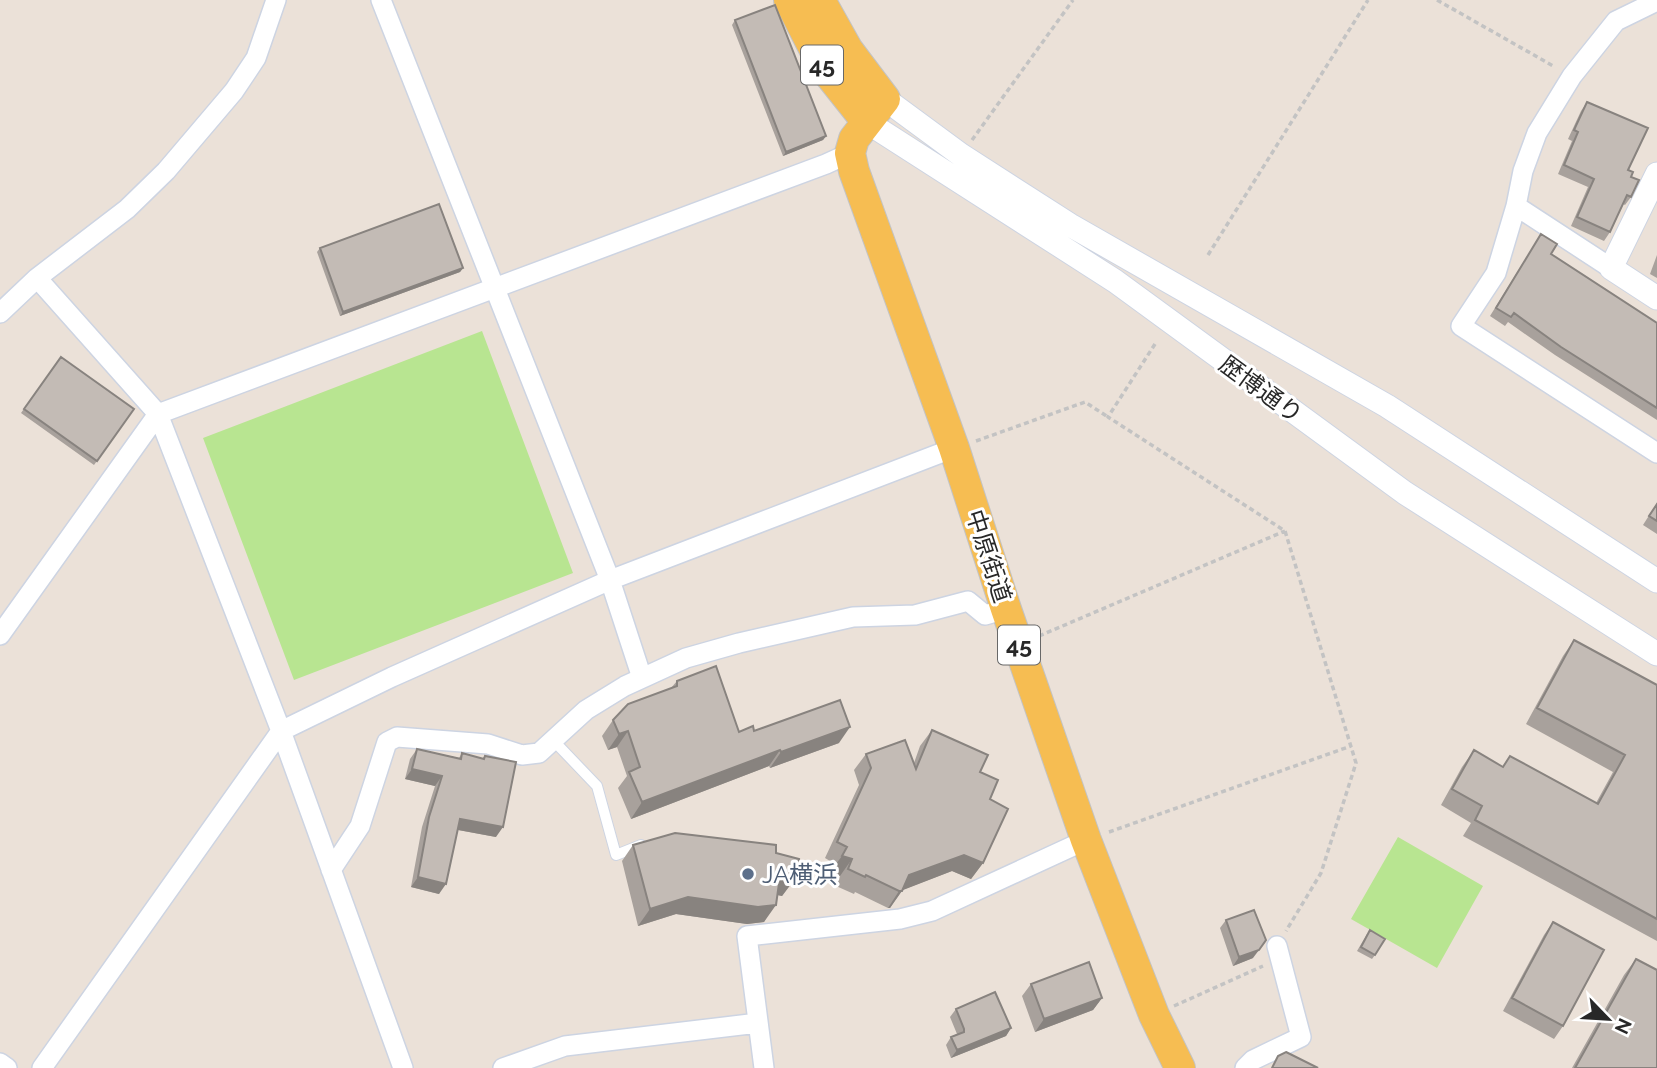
<svg xmlns="http://www.w3.org/2000/svg" width="1657" height="1068" viewBox="0 0 1657 1068" font-family="Raleway,'Noto Sans JP',sans-serif">
<style>
.green{fill:#b8e591}
.lines{fill:none;stroke-linecap:round;stroke-linejoin:round}
.service-casing{stroke:#cdd4e2;stroke-width:12}
.minor-casing{stroke:#cdd4e2;stroke-width:22}
.tertiary-casing{stroke:#cdd4e2;stroke-width:25}
.primary-casing{stroke:#c3c3c3;stroke-width:32}
.path{stroke:#c3c3c3;stroke-width:3.5;stroke-dasharray:5 3.5;stroke-linecap:butt}
.service{stroke:#fff;stroke-width:10}
.minor{stroke:#fff;stroke-width:19}
.tertiary{stroke:#fff;stroke-width:23}
.primary{stroke:#f6bd52;stroke-width:30}
.wall{fill:#a8a19c}
.shaded-wall{fill:#88837f}
.building{fill:#c3bbb5;stroke:#88837f;stroke-width:2}
.service-dot{fill:#5c6f8a;stroke:#fff;stroke-width:2.5}
.labels{text-anchor:middle;dominant-baseline:central;stroke-width:6;stroke-linejoin:round;paint-order:stroke}
.shield{fill:#fff;stroke:#686868;stroke-width:2}
.shield-label{font-size:23px;font-weight:bold;fill:#282828}
.street-label{font-size:24px;fill:#282828;stroke:#fff}
.service-label{font-size:24px;fill:#4e5e75;stroke:#fff;text-anchor:start}
</style>
<rect width="100%" height="100%" fill="#ebe1d8"/>
<!-- green -->
<path class="green" d="M482,331l91,242 -279,107 -91,-242z
M1398,837l85,49 -46,82 -86,-49z"/>
<g class="lines">
<!-- service casing -->
<g class="service-casing">
<path id="service" d="M553,740l44,46 19,69 25,-10"/>
</g>
<!-- minor casing -->
<g class="minor-casing">
<path id="minor" d="M381,0l229,580 32,98
M1657,1l-41,20 -44,55 -35,57 -14,38 -7,35 -20,67 -35,53 196,127
M1516,206l95,62
M37,278l121,136 123,317 122,337
M0,313l37,-35 90,-69 39,-38 68,-80 22,-33 20,-58
M0,635l158,-221 668,-250 24,-11
M331,870l29,-44 27,-84 10,-5 91,7 34,11 17,-2 47,-43 39,-24 61,-28 53,-15 114,-26 62,-2 53,-14 17,14 21,-6
M0,1063l7,5
M42,1068l239,-337 111,-54 218,-97 344,-132
M503,1068l62,-22 193,-23
M764,1068l-17,-132 153,-17 32,-8 154,-71
M1245,1068l8,-8 48,-23 -24,-91"/>
</g>
<!-- tertiary casing -->
<g class="tertiary-casing">
<path id="tertiary" d="M885,99l76,56 109,70 317,181 270,175
M867,122l248,159 290,212 252,161
M1657,174l-46,94 46,30"/>
</g>
<!-- primary casing -->
<g class="primary-casing">
<path id="primary" d="M789,0l35,68 43,54
M820,0l28,50 37,49 -31,40 -4,14 4,18 100,277 52,161 80,231 68,175 26,53"/>
</g>
<!-- path -->
<path class="path" d="M1437,0l118,67
M972,140l101,-140
M1208,255l160,-255
M1155,344l-47,73 177,114 71,232 -35,110 -35,58
M976,441l109,-39 23,15
M1039,636l246,-105
M1109,832l242,-86
M1174,1006l89,-40"/>
<!-- service -->
<use href="#service" class="service"/>
<!-- minor -->
<use href="#minor" class="minor"/>
<!-- tertiary -->
<use href="#tertiary" class="tertiary"/>
<!-- primary -->
<use href="#primary" class="primary"/>
</g>
<!-- wall -->
<path class="wall" d="M735,20l91,116 -3,4 -40,16 -51,-131z
M1587,102l41,68 3,7v20l-6,8 -2,-1 -13,28 -6,9 -33,-15 17,-39 -30,-13 14,-33 -4,-2 13,-28z
M1541,234l10,20 106,69v97l-102,-65 -47,-33 -3,4 -15,-10z
M320,248l143,20 -3,4 -120,44 -23,-64z
M1657,255v23l-7,-4z
M61,357l73,52 -40,56 -73,-52z
M1657,503v31l-14,-9z
M1574,640l83,45v256l-194,-105 8,-13 -30,-18 21,-38 12,-17 28,17 8,-11 86,47 17,-31 -87,-48 37,-68z
M677,681l62,51 15,-1 85,12 -69,25 -1,-2 -138,53 -13,-31 9,-12 -10,-29 -9,3 -6,-14 11,-16 58,-32z
M932,730l48,42 10,27 -7,64 -12,16 -19,-8 -50,19 -12,18h-2l-33,-16 -1,2 -18,-8 4,-10 -10,-4 5,-8 -10,-6 34,-73 -5,-15 12,-16 48,9 6,-17z
M417,749l42,9 3,-5 20,6 3,-3 11,81 -38,-7 -19,64 -28,-7 11,-60 13,-41 -30,-7 5,-20z
M633,845l143,8 18,27 -12,16 -5,-1 -13,27 -17,2 -71,-10 -38,12 -16,-65z
M1226,920l27,38 -20,8 -13,-38z
M1553,922l10,104 -9,13 -51,-28 41,-76z
M1367,934l8,21 -3,4 -15,-8z
M1636,959l21,109h-85l52,-93z
M1031,984l71,14 -9,12 -58,22 -13,-36z
M956,1009l55,19 -5,8 -55,22 -5,-13 5,-8 6,-3 -7,-17z"/>
<!-- shaded-wall -->
<path class="shaded-wall" d="M826,136l-3,4 -40,16 3,-4z
M463,268l-3,4 -120,44 3,-4z
M850,727l-11,16 -69,25 11,-16z
M628,731l-11,16 -9,3 11,-16z
M780,750l-11,16 -138,53 11,-17z
M412,769l30,7 -7,10 -30,-7z
M460,819l43,8 -7,10 -43,-8z
M964,855l19,8 -12,16 -19,-8 -54,21 11,-17z
M842,856l10,3 -12,17 -10,-4z
M780,876l14,4 -12,16 -13,-3z
M418,877l28,7 -7,10 -28,-7z
M899,891h3l-12,17h-2z
M688,897l88,8 -12,17 -17,2 -71,-10 -38,12 12,-17z
M1259,950l-6,8 -20,8 6,-9z
M1102,998l-9,12 -58,22 9,-13z
M1011,1028l-5,8 -55,22 6,-8z"/>
<!-- building -->
<path class="building" d="M775,5l51,131 -40,16 -51,-132z
M1587,102l61,26 -20,42 5,2 -2,5 8,3 -8,17 -4,-2 -17,37 -33,-15 17,-38 -30,-14 14,-33 -4,-2z
M439,204l24,64 -120,44 -23,-64z
M1541,234l16,10 -6,10 106,69v85l-96,-61 -47,-34 -3,4 -15,-9z
M61,357l73,52 -37,52 -73,-52z
M1657,504v17l-8,-5z
M1574,640l83,45v234l-182,-99 7,-14 -30,-17 22,-39 29,17 7,-11 88,48 27,-49 -88,-47z
M716,666l23,66 14,-6 1,5 86,-31 10,27 -69,25 -1,-2 -138,52 -13,-30 11,-5 -12,-36 -9,3 -6,-14 15,-16 49,-18v-5z
M932,730l56,25 -8,17 18,8 -8,19 18,10 -25,54 -19,-8 -55,20 -7,16h-3l-33,-16 -1,2 -17,-8 4,-10 -10,-3 5,-9 -10,-5 34,-74 -5,-14 39,-14 11,29z
M417,749l44,10 1,-6 22,6 1,-3 31,6 -13,65 -43,-8 -14,65 -28,-7 11,-60 13,-41 -30,-7z
M675,833l101,12v8l23,6 -5,21 -14,-4 -4,29 -18,2 -70,-10 -38,12 -17,-64z
M1254,910l12,30 -7,10 -20,7 -13,-37z
M1553,922l51,28 -41,76 -51,-28z
M1370,930l15,9 -10,16 -14,-8z
M1636,959l21,11v98h-82z
M1089,962l13,36 -58,21 -13,-35z
M995,992l16,36 -54,22 -6,-13 13,-5v-3l-8,-20z
M1286,1052l32,16h-46l6,-12z"/>
<!-- markers -->
<circle class="service-dot" cx="748" cy="874" r="7"/>
<g class="labels">
<!-- shield labels -->
<g class="shield">
<rect x="801" y="45.5" width="42" height="39" rx="5"/>
<rect x="998" y="625.5" width="42" height="39" rx="5"/>
</g>
<g class="shield-label">
<text x="822" y="65">45</text>
<text x="1019" y="645">45</text>
</g>
<!-- street labels -->
<g class="street-label">
<text transform="translate(1261 389) rotate(36)">歴博通り</text>
<text transform="translate(989 556) rotate(72)">中原街道</text>
</g>
<!-- service labels -->
<g class="service-label">
<text x="762" y="874">JA横浜</text>
</g>
</g>
<!-- north arrow -->
<g transform="translate(1608 1019) rotate(115)" stroke="#ffffff" stroke-width="5" paint-order="stroke">
<path d="M0-5L12 26L0 18L-12 26Z" fill="#282828"/>
<text y="-10" font-size="19" font-weight="bold" text-anchor="middle" fill="#282828">N</text>
</g>
</svg>
